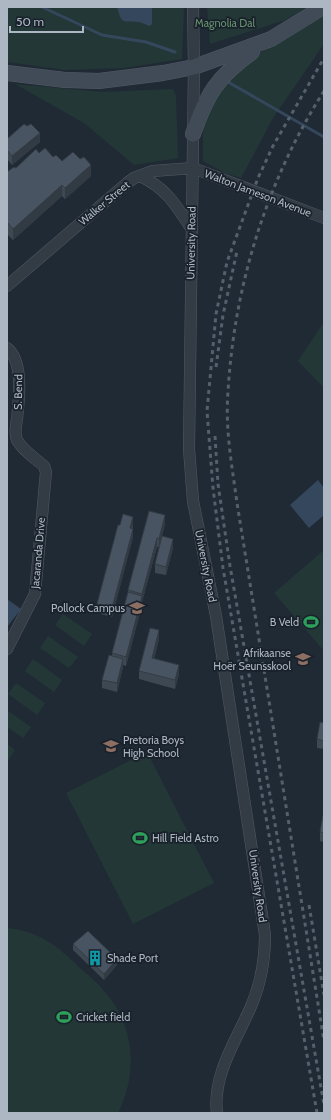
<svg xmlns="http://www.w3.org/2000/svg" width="331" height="1120" viewBox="0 0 331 1120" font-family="Cabin,sans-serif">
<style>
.green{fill:#233737}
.water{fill:#34475c}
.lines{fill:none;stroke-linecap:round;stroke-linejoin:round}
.stream{stroke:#34475c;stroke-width:3}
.street-casing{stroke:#515964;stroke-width:12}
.secondary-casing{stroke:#515964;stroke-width:16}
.street{stroke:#333c45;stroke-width:11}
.secondary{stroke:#414b58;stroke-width:15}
.rail{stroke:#55606c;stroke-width:3;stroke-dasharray:4 4;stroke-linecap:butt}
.wall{fill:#3e4853}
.shaded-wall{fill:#323b44}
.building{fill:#485461;stroke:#323b44}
.labels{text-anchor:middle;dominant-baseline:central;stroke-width:3.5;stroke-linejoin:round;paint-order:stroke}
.park-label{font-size:11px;fill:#66916e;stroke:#19212a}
.street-label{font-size:11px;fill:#adb6c3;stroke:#19212a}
.poi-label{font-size:11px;fill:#adb6c3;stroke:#19212a;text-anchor:start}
</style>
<rect width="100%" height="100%" fill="#202a35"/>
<!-- green -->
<path class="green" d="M7,7h177l-2,52 -58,9 -59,2 -58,-8z
M207,7h100l-22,13 -75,24z
M324,16v28l-51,74 -32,60 -16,-5 -22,-12v-41l9,-26 26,-29z
M15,84l88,8 70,-3 3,7 2,62 -44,7 -50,-42z
M324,322v66l-26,-27z
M324,550v101l-50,-58z
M63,614l29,20 -8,12 -29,-21z
M48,636l30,21 -9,11 -29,-20z
M33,659l29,21 -8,12 -29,-21z
M16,683l29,20 -8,12 -29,-21z
M7,710l24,17 -8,11 -16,-11z
M7,744l8,6 -8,12z
M147,752l67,131 -81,41 -67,-131z
M7,928c32,3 51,18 73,40 8,7 17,14 24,23 31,33 34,83 14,122h-111z"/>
<!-- water -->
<path class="water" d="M117,7h35v17l-2,2c-4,-1 -8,-4 -13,-4 -16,-1 -15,2 -20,-15z
M318,480l6,8v27l-15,13 -19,-23z
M7,599l14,10 -14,18z"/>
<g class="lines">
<!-- stream -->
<path class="stream" d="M42,7l60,28 44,7 29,10
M228,82l96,55"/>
<!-- street casing -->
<g class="street-casing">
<path id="street" d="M193,7l1,60 -5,382 4,52 23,115 49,319c0,24 -4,47 -13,69 -14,34 -40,70 -35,109
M140,176c26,12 36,29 51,52
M7,286l120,-103 7,-5 19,-7 40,-3 131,50
M7,348c17,13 12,52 10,71 -1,7 -3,15 0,21 5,10 19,19 27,26l2,6 -11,122 -28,55"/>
</g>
<!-- secondary casing -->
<g class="secondary-casing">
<path id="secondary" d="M7,73l58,7 34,1 64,-8 31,-6 77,-28 52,-32
M193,134c14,-40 24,-57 59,-82"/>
</g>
<!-- street -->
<use href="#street" class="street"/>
<!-- secondary -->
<use href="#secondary" class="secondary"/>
<!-- rail -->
<path class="rail" d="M324,91c-57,89 -90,195 -96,301 -3,37 4,74 9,111l87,538
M216,367l7,-52 14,-64
M215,436l3,48 12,82 94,539
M309,905l15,90
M317,1113l-94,-545 -10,-80 -6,-77 9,-97 11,-52 31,-84 15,-32 51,-88"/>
</g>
<!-- wall -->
<path class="wall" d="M7,139l33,3 -28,23 -5,-6z
M39,153l14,4 38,19 -26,23 -3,-3 -49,44 -6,-6v-62l9,-4z
M165,524l-3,12 11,12 -7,27 -11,-2v-9l4,-17h-2l-15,55v3l-16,61 -3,-1v2l-6,25 -15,-4v-8l10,-24v-3l16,-60v-3z
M120,525h13v12l-21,80 -15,-4v-9z
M159,639l-5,20 25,15 -4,15 -36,-10v-8z
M324,723v26l-7,-1v-9z
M324,815v27l-4,-1v-9z
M73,944l44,21 -13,15 -31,-30z"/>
<!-- shaded-wall -->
<path class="shaded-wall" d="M40,133v9l-28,23v-9z
M91,165v11l-26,23v-11z
M62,185v11l-49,44v-11z
M165,515v9l-6,23v-8z
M133,517v8l-3,12v-9z
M133,529v8l-21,80v-9z
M157,538v9l-15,55v-8z
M173,539v9l-7,27v-8z
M142,596v9l-16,61v-9z
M159,630v9l-7,28v-9z
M123,659v8l-6,25v-9z
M179,665v9l-4,15v-9z
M117,959v6l-13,15v-6z"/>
<!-- building -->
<path class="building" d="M24,124l3,2 4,-2 9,9 -28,23 -5,-6v-11z
M45,148l8,9 3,-2 6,6 11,-9 7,7 4,-2 7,8 -26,23 -3,-3 -49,44 -6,-7v-50l7,-5 2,1 20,-19 3,4z
M149,511l16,4 -6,24 -2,-1 -15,56 -14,-4z
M123,514l10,3 -3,11 3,1 -21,79 -15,-4 21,-79h2z
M162,536l11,3 -7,28 -11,-3z
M128,592l14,4 -16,61 -14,-4z
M150,628l9,2 -7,28 27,7 -4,15 -36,-9z
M109,655l14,4 -6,24 -15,-3z
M320,722l4,1v18l-7,-2z
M323,815h1v18l-4,-1z
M88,931l29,28 -13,15 -31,-30z"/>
<!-- icons -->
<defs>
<g id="school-bare" transform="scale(1.2)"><path d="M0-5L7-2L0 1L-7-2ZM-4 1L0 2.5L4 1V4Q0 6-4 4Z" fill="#8d6e63" stroke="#19212a" stroke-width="2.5" paint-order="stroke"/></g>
<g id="stadium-bare" transform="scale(1.2)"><path d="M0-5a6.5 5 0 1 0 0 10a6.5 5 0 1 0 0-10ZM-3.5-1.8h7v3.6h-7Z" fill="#2e9e5b" stroke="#19212a" stroke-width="2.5" paint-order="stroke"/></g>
<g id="building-bare" transform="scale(1.2)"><path d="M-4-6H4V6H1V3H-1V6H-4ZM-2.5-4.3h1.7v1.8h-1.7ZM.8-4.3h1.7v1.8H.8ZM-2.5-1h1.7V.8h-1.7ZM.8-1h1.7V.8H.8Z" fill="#0f9aa8" stroke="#19212a" stroke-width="2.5" paint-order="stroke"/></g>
</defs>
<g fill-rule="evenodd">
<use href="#school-bare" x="137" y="608"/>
<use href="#stadium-bare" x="311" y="622"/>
<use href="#school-bare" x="303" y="659"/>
<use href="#school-bare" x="111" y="746"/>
<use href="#stadium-bare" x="140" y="838"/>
<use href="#building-bare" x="95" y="958"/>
<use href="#stadium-bare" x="64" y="1017"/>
</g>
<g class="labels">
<!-- park labels -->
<g class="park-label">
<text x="225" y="23">Magnolia Dal</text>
</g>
<!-- street labels -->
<g class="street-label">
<text transform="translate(258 193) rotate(21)">Walton Jameson Avenue</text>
<text transform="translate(104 203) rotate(-40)">Walker Street</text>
<text transform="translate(191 243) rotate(-89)">University Road</text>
<text transform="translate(18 392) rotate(-89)">S. Bend</text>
<text transform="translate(38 553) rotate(-85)">Jacaranda Drive</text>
<text transform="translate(206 566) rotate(79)">University Road</text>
<text transform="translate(258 886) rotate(82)">University Road</text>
</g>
<!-- poi labels -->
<g class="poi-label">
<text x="125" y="608" text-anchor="end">Pollock Campus</text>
<text x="299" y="622" text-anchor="end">B Veld</text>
<text x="291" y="653" text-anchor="end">Afrikaanse<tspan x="291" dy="13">Hoër Seunsskool</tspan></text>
<text x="123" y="740">Pretoria Boys<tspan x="123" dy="13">High School</tspan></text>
<text x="152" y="838">Hill Field Astro</text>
<text x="107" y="958">Shade Port</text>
<text x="76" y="1017">Cricket field</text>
</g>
</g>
<!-- border -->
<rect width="331" height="1120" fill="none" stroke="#adb6c3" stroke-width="16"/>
<!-- scale -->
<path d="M10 26v6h73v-6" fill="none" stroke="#adb6c3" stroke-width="2"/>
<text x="16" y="26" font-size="12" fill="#adb6c3" stroke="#19212a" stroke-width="3" paint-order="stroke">50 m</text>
</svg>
